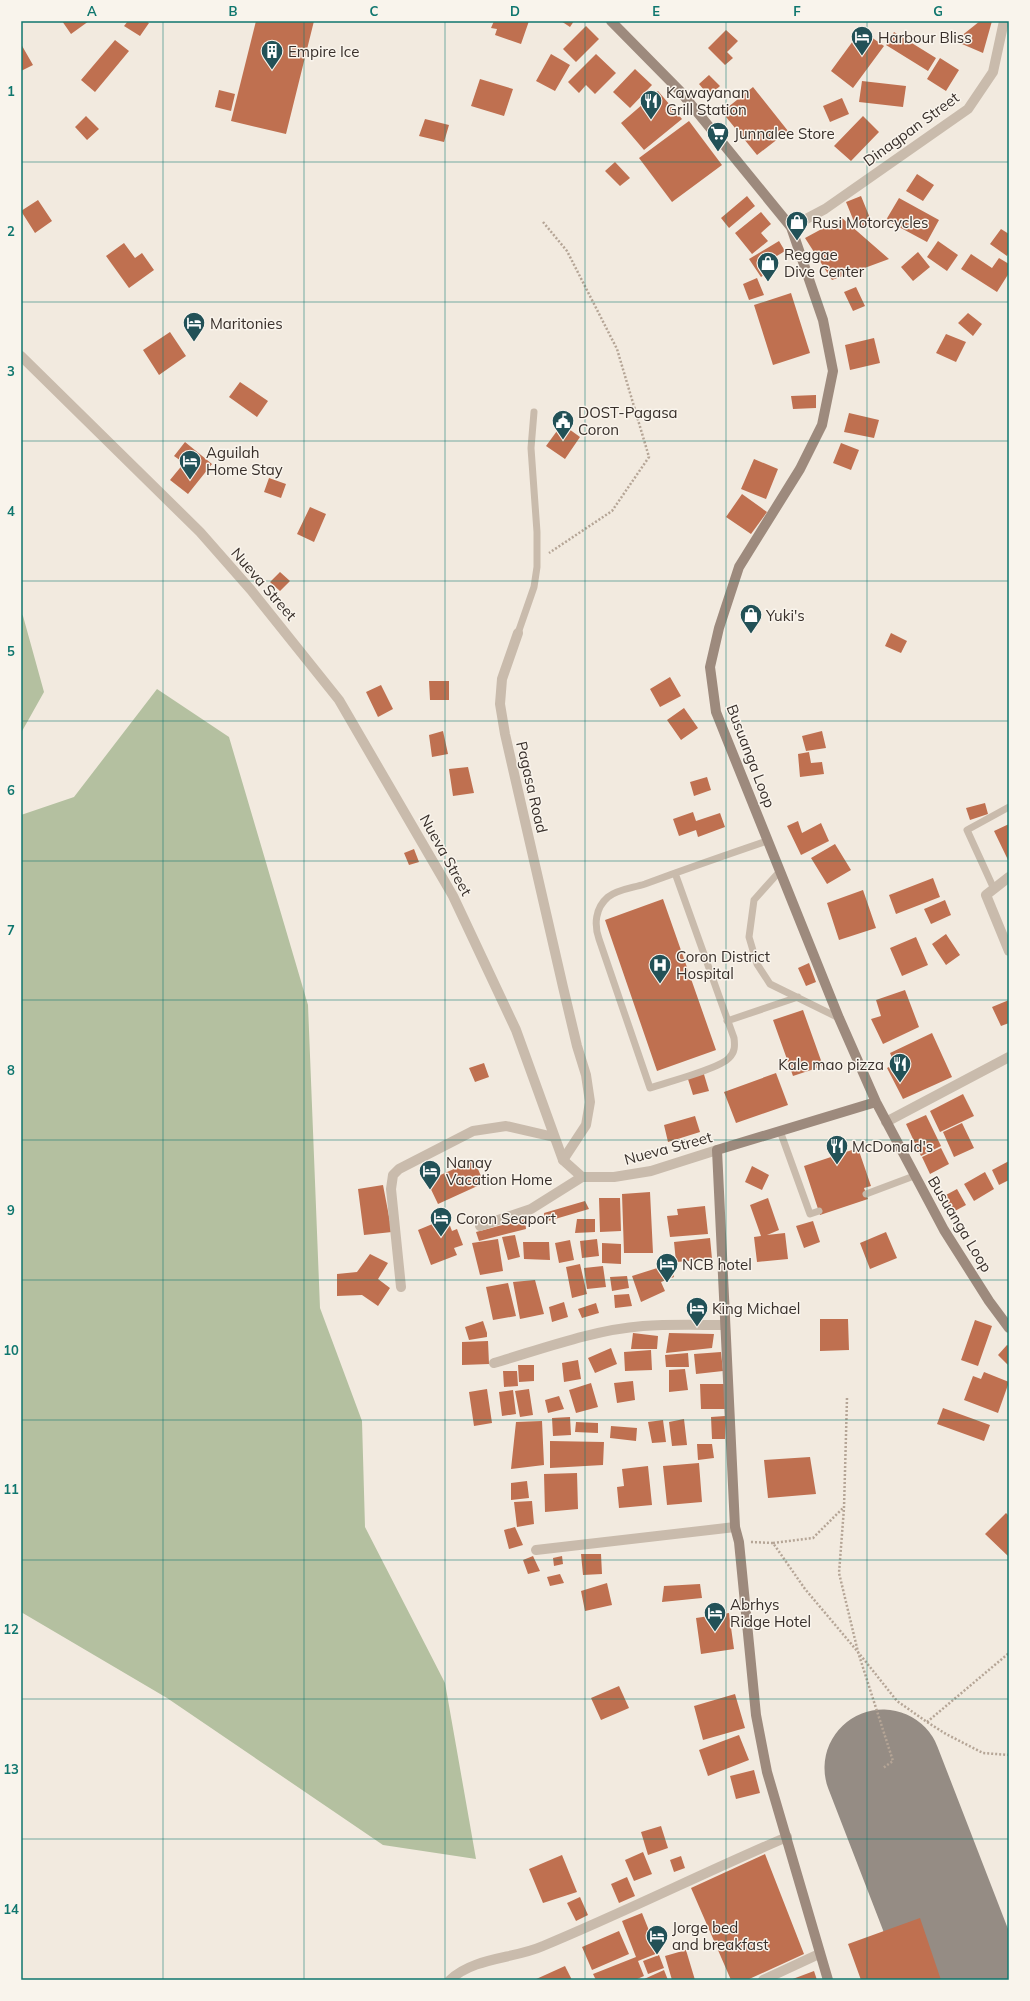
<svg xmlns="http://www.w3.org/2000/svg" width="1030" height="2001" viewBox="0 0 1030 2001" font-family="Mulish,sans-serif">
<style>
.green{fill:#b4c0a0}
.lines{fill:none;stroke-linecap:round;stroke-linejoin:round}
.runway{stroke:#958c84;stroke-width:117}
.building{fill:#bf7050}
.path{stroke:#b5a596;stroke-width:2.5;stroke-dasharray:2 2;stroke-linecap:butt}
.service{stroke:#c9bbac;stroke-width:7}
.minor{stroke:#c9bbac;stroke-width:10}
.tertiary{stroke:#c9bbac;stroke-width:10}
.secondary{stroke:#9d8a7d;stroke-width:10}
.grid{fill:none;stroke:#0f766e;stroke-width:1;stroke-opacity:0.55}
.labels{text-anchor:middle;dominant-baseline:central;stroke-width:3;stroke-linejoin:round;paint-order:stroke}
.poi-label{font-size:15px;fill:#382f2a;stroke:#f9f4ec;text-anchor:start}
.street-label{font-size:15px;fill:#382f2a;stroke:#f9f4ec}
.neatline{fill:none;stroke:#0f766e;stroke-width:1.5}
.grid-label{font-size:13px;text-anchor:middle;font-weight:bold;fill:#0f766e}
</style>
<rect width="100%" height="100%" fill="#f2eadf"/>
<!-- green -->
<path class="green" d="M21,613l2,3 21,76 -23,41z
M157,689l72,48 79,268 12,303 42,113 3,106 80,156 31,176 -93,-14 -216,-147 -146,-86v-797l53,-18z"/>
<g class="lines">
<!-- runway -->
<path class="runway" d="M883,1768l82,212"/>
</g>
<!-- building -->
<path class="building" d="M62,21h27l-18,13z
M128,21h18l3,2 -9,13 -16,-10z
M256,21h58l-28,113 -55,-13z
M494,21h35l-8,23 -26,-9 2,-6 -6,-1z
M561,21h13l-4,6z
M980,21h12l-9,32 -28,-12z
M586,26l13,13 -23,23 -13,-13z
M726,30l12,11 -11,11 6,6 -8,7 -17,-17z
M861,30l23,16 -31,42 -22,-17z
M894,32l42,26 -8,13 -42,-26z
M115,40l14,11 -34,41 -14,-12z
M21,44l12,21 -12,6z
M551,54l19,11 -15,26 -19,-10z
M596,54l20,19 -21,21 -9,-9 -7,8 -11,-11z
M940,58l19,12 -13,21 -19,-12z
M635,69l17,16 -22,23 -17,-16z
M709,75l11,11 -11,10 -10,-12z
M480,79l33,10 -9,27 -33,-10z
M862,81l44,5 -3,21 -44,-5z
M753,87l35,44 -31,24 -35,-43z
M219,90l16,4 -4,17 -16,-4z
M658,91l24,28 -38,31 -23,-27z
M842,98l7,16 -19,8 -7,-16z
M86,116l13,13 -12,11 -12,-13z
M863,116l16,16 -28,29 -17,-15z
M425,119l24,6 -5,17 -25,-6z
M689,121l33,44 -50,37 -33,-44z
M615,162l15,16 -10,8 -15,-15z
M917,174l17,11 -11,16 -17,-10z
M747,196l8,10 -26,22 -8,-10z
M861,196l11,27 -15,6 -11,-27z
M899,198l40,22 -12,22 -41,-22z
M38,200l14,21 -17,12 -14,-22z
M761,212l10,12 -10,9 7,8 -16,13 -17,-21z
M842,218l47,41 -57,21 -27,-42z
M1001,229l8,5v18l-2,4 -17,-12z
M779,241l6,10 -18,11 5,8 -11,7 -12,-18z
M938,241l20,14 -11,16 -20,-14z
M124,243l11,15 7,-5 12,17 -25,18 -23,-32z
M918,252l12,15 -17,14 -12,-14z
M971,254l21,14 7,-10 10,6v9l-12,19 -36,-23z
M757,278l7,17 -15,5 -6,-16z
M856,287l9,19 -12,5 -9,-19z
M791,293l19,60 -37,12 -19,-60z
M968,313l14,11 -9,12 -15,-13z
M170,332l16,24 -27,19 -16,-25z
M946,334l20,8 -10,20 -20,-9z
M874,338l6,25 -30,7 -5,-25z
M240,382l28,19 -11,16 -28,-20z
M816,395v13l-23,1 -2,-13z
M849,413l30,7 -5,18 -30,-6z
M562,424l18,13 -15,22 -19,-13z
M185,442l27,22 -24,30 -18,-14 14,-17 -10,-7z
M841,443l18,7 -8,20 -18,-7z
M754,459l24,10 -12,30 -25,-10z
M269,478l17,6 -5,14 -17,-6z
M742,494l25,18 -16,22 -25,-17z
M310,507l16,7 -12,28 -17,-8z
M280,572l10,9 -10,10 -10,-9z
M891,633l16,8 -6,12 -16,-7z
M670,677l11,19 -21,11 -10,-18z
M429,681h20v19h-19z
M381,685l12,24 -15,8 -12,-25z
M684,708l14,20 -17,12 -14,-20z
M443,731l5,23 -16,3 -3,-22z
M822,731l4,17 -20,3 -4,-15z
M809,752l2,11 11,-1 2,12 -24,3 -2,-23z
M468,767l6,26 -21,3 -4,-27z
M707,777l4,13 -17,6 -4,-14z
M985,803l3,11 -18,6 -4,-12z
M693,812l3,9 24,-8 5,14 -27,10 -2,-7 -17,6 -6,-17z
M798,821l4,12 19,-10 8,18 -28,14 -14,-29z
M1009,824v38l-15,-31z
M835,844l16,26 -24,14 -16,-26z
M414,849l5,13 -10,3 -5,-12z
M933,878l7,19 -44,17 -7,-19z
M863,890l13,38 -37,12 -12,-37z
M663,899l53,151 -59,21 -52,-151z
M945,900l6,15 -20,9 -7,-15z
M946,934l14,21 -14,10 -14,-21z
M916,937l12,28 -26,11 -12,-28z
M809,963l7,19 -10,4 -8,-18z
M905,990l14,37 -36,17 -12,-25 10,-3 -5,-16z
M1009,1000v23l-8,3 -9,-19z
M803,1010l20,56 -30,10 -20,-56z
M932,1033l20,44 -49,22 -16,-31 8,-4 -5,-11z
M484,1063l5,14 -14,5 -6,-14z
M703,1071l6,20 -16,4 -6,-19z
M776,1073l12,32 -52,18 -12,-31z
M963,1094l11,22 -34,16 -10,-21z
M926,1115l15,31 -20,10 -15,-32z
M695,1116l5,16 -32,10 -4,-17z
M962,1123l12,25 -20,9 -11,-25z
M858,1148l13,38 -7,2 4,11 -48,16 -16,-49z
M941,1148l8,16 -19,10 -8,-17z
M474,1160l10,23 -46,21 -11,-23z
M1009,1161v19l-10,5 -7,-15z
M752,1166l17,9 -7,15 -17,-8z
M985,1172l9,17 -20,12 -10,-17z
M383,1185l9,47 -28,3 -6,-46z
M957,1189l9,16 -13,7 -9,-16z
M650,1192l3,61h-29l-2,-59z
M599,1198h21l1,33 -21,1z
M768,1198l11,32 -12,5 18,-2 3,26 -31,3 -3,-25 7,-1 -11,-31z
M585,1201l4,8 -44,13 -1,-9z
M705,1206l3,28 -38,3 -3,-21 11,-1 -1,-6z
M447,1218l5,13 5,-2 6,16 -9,3 3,7 -26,10 -13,-35z
M525,1219l1,10 -47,12 -3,-9z
M577,1219h18v13l-20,1z
M813,1221l7,21 -16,6 -8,-22z
M886,1232l11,26 -27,11 -10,-26z
M515,1235l5,22 -12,3 -6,-23z
M710,1238l2,21 -36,3 -2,-20z
M498,1239l5,32 -23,4 -8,-32z
M597,1239l2,17 -17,2 -2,-17z
M570,1240l4,20 -15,3 -4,-20z
M523,1242h26l1,18 -26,-1z
M602,1243l19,1v20l-19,-1z
M370,1254l18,9 -10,16 12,9 -12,18 -16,-11 -25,1v-22l20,-2z
M580,1264l7,30 -15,4 -6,-31z
M670,1264l4,13 -13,5 4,9 -24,11 -9,-26z
M603,1266l3,21 -19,2 -3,-21z
M627,1276l2,12 -17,3 -2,-14z
M535,1280l9,34 -24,5 -7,-37z
M508,1283l8,33 -23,4 -7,-33z
M629,1294l3,12 -17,2 -1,-13z
M564,1302l4,15 -16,5 -3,-15z
M596,1303l3,10 -17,5 -4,-9z
M820,1319h28l1,31 -29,1z
M975,1320l17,6 -14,40 -17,-6z
M483,1321l4,12v4l-18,3 -4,-13z
M633,1333l25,3 -1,13h-26z
M669,1333l45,1 -2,14 -46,5z
M488,1341l1,23 -27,1v-23z
M1007,1345l2,1v20l-11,-11z
M611,1348l6,16 -22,9 -7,-15z
M651,1350l1,20 -27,1 -1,-19z
M721,1352l2,19 -27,3 -2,-20z
M688,1353l1,14h-23l-1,-12z
M578,1360l3,19 -17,3 -2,-19z
M518,1365h16v16l-15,1z
M685,1369l3,21 -19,2v-22z
M503,1371h14l1,15 -14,1z
M984,1372l25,10 -11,31 -34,-13 9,-24 8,3z
M633,1381l2,19 -18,3 -3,-20z
M591,1383l7,24 -22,6 -7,-23z
M700,1384h26l1,25h-26z
M487,1389l5,34 -18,3 -5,-34z
M529,1389l4,26 -13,2 -5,-26z
M513,1390l3,24 -14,2 -3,-24z
M559,1396l5,13 -16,4 -3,-13z
M943,1408l47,17 -6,16 -47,-17z
M725,1416v23h-13l-1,-22z
M570,1417l1,18 -18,1 -1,-18z
M684,1419l3,26 -15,1 -3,-24z
M663,1420l3,22 -14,1 -4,-21z
M542,1421l2,44 -33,4 5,-47z
M576,1422l22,1v10l-23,-1z
M611,1426l26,2 -1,13 -26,-3z
M550,1441l54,1 -1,23 -53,3z
M697,1444h15l2,14 -16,2z
M810,1457l6,37 -48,4 -4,-38z
M699,1463l3,39 -35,3 -4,-39z
M648,1466l4,39 -33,3 -2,-21 7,-1 -2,-17z
M577,1473l1,36 -33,3 -1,-38z
M527,1481l2,17 -18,2v-17z
M532,1501l2,23 -17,3 -3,-25z
M1006,1513l3,3v41l-24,-23z
M515,1527l8,18 -14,4 -5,-19z
M581,1554h20l1,20 -19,1z
M533,1556l7,15 -12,3 -5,-14z
M562,1556l1,8 -9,2 -1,-8z
M560,1574l4,9 -14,3 -3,-9z
M607,1583l5,22 -27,6 -4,-20z
M700,1584l2,14 -40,4 2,-16z
M729,1613l5,36 -33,5 -5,-36z
M619,1686l10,22 -28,12 -10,-22z
M735,1694l10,34 -42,12 -9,-34z
M739,1735l10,25 -41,16 -9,-26z
M754,1770l6,23 -24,6 -6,-23z
M661,1826l7,22 -20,7 -7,-23z
M643,1852l9,22 -18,7 -9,-21z
M765,1854l39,100 -57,26h-16l-40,-92z
M562,1855l15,37 -34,11 -14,-34z
M681,1856l4,12 -11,4 -4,-12z
M627,1877l8,19 -16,7 -8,-19z
M580,1897l8,18 -12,6 -9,-18z
M642,1913l16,40 -20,8 6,15 -9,4h-39l-3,-6 43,-17 -14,-36z
M920,1918l21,62h-80l-13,-36z
M619,1931l10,23 -37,16 -10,-23z
M686,1950l9,30h-23l-7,-24z
M659,1955l5,13 -16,6 -5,-13z
M565,1966l7,14h-38z
M664,1970l4,10h-26z
M814,1971l3,9h-27z"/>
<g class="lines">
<!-- path -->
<path class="path" d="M543,222l24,29 50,98 32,108 -37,54 -63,42
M847,1398l-3,110 -5,65 19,79 39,49 30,21 19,12 37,19 26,2
M751,1542l22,1 32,46 53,63 35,109 -10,7
M773,1543l40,-5 30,-30
M927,1722l82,-69"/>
<!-- service -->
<path class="service" d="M518,633l16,-46 3,-20v-35l-6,-84 3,-36
M780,871l-26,29 -5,37 8,27 13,20 69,34
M675,873l59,165c1,8 1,14 -5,20 -10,11 -62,24 -79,30l-51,-149c-5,-14 -4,-31 9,-42 10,-8 25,-9 37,-13 41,-15 81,-29 122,-43
M994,889l-27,-59 42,-23
M727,1021l71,-24
M780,1131l30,83 9,-3
M866,1194l48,-18"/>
<!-- minor -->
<path class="minor" d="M791,227l34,-18 143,-100 25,-37 11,-51
M518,633l-16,46 -2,25 5,30 58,253 14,59 9,29 4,27 -4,23 -23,35
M1009,877l-23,18 23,56
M886,1122l123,-65
M480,1226l51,-17 51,-32
M401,1287l-10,-98 2,-14 6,-6 74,-38 33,-5 48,11
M494,1363c48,-14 98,-33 149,-37 27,-2 55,-1 82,-1
M536,1550l199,-23
M450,1980c24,-23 64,-21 93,-34 82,-34 162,-74 244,-109
M763,1980l56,-26"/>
<!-- tertiary -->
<path class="tertiary" d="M21,356l179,176 51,58 88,110 114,196 63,134 47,130 19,17h32l37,-6 66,-21"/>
<!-- secondary -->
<path class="secondary" d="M611,21l69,70 111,136 32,93 10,51 -11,54 -22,44 -61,98 -20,61 -9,39 6,45 123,306 37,84 68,128 45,71 20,27
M828,1980l-61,-208 -11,-57 -17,-173 -4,-15 -18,-377 159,-48"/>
</g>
<!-- grid -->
<path class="grid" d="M163,21v1959M304,21v1959M445,21v1959M585,21v1959M726,21v1959M867,21v1959M21,162h988M21,302h988M21,441h988M21,581h988M21,721h988M21,861h988M21,1000h988M21,1140h988M21,1280h988M21,1420h988M21,1560h988M21,1699h988M21,1839h988"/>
<!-- icons -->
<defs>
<g id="hotel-pin" transform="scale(1.15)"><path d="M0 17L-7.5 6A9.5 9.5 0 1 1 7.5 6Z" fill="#225157" stroke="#f9f4ec"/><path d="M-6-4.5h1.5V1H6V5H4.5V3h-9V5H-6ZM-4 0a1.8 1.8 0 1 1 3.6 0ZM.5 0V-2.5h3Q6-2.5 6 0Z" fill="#fff"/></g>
<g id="building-pin" transform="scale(1.15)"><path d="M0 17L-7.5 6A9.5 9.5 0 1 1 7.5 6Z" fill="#225157" stroke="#f9f4ec"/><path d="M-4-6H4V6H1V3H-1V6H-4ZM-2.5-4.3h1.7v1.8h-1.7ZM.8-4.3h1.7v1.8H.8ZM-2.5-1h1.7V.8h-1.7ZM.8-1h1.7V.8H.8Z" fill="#fff"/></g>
<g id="restaurant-pin" transform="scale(1.15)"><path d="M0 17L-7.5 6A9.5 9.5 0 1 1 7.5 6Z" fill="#225157" stroke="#f9f4ec"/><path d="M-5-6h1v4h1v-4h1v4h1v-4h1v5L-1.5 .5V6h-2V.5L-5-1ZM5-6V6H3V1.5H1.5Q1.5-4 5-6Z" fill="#fff"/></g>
<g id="supermarket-pin" transform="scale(1.15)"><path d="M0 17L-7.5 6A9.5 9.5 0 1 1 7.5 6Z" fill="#225157" stroke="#f9f4ec"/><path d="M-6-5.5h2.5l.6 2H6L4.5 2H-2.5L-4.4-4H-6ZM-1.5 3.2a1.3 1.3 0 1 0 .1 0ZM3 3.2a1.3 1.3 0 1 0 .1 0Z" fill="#fff"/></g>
<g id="shop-pin" transform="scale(1.15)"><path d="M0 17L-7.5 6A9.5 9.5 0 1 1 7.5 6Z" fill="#225157" stroke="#f9f4ec"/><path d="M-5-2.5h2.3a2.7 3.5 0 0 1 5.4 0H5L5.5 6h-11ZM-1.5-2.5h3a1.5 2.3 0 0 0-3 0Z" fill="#fff"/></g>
<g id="civic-pin" transform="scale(1.15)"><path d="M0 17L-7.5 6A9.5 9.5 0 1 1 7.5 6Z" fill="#225157" stroke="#f9f4ec"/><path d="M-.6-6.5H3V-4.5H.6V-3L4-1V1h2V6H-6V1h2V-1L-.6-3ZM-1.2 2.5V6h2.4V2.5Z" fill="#fff"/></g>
<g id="hospital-pin" transform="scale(1.15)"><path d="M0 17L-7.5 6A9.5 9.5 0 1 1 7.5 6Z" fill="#225157" stroke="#f9f4ec"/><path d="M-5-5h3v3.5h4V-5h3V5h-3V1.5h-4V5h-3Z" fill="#fff"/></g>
</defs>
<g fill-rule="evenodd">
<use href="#hotel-pin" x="862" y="37"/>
<use href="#building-pin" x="272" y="51"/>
<use href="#restaurant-pin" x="651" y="101"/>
<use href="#supermarket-pin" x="718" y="133"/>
<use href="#shop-pin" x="797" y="222"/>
<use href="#shop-pin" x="768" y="263"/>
<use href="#hotel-pin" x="194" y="323"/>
<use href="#civic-pin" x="563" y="421"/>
<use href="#hotel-pin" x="190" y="461"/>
<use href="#shop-pin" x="751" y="615"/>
<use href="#hospital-pin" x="660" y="965"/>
<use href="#restaurant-pin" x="900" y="1064"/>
<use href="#restaurant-pin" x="837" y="1146"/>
<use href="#hotel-pin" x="430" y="1171"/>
<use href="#hotel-pin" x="441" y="1218"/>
<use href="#hotel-pin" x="667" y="1264"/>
<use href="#hotel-pin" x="697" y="1308"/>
<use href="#hotel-pin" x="715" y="1613"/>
<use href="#hotel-pin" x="657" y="1936"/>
</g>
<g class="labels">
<!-- poi labels -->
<g class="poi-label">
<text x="878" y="37">Harbour Bliss</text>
<text x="288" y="51">Empire Ice</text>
<text x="666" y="92">Kawayanan<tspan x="666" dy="17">Grill Station</tspan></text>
<text x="734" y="133">Junnalee Store</text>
<text x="812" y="222">Rusi Motorcycles</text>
<text x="784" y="254">Reggae<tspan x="784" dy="17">Dive Center</tspan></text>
<text x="210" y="323">Maritonies</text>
<text x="578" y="412">DOST-Pagasa<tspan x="578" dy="17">Coron</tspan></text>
<text x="206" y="452">Aguilah<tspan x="206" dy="17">Home Stay</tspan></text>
<text x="766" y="615">Yuki's</text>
<text x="676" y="956">Coron District<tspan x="676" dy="17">Hospital</tspan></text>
<text x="884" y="1064" text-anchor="end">Kale mao pizza</text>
<text x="852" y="1146">McDonald's</text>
<text x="446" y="1162">Nanay<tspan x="446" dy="17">Vacation Home</tspan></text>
<text x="456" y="1218">Coron Seaport</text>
<text x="682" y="1264">NCB hotel</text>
<text x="712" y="1308">King Michael</text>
<text x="730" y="1604">Abrhys<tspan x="730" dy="17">Ridge Hotel</tspan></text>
<text x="672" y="1927">Jorge bed<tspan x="672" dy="17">and breakfast</tspan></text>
</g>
<!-- street labels -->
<g class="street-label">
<text transform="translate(911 129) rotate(-36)">Dinagpan Street</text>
<text transform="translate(264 584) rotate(49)">Nueva Street</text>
<text transform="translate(751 756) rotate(69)">Busuanga Loop</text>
<text transform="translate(532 787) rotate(77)">Pagasa Road</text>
<text transform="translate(446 855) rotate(61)">Nueva Street</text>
<text transform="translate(668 1148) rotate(-15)">Nueva Street</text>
<text transform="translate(960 1224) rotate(59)">Busuanga Loop</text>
</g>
</g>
<!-- border -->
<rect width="1030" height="2001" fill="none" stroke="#f9f4ec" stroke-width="44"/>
<rect x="22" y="22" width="986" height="1957" class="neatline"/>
<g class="grid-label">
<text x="92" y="16">A</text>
<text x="233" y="16">B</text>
<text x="374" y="16">C</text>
<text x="515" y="16">D</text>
<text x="656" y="16">E</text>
<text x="797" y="16">F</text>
<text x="938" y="16">G</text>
<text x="11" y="96">1</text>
<text x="11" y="236">2</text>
<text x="11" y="376">3</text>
<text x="11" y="516">4</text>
<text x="11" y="656">5</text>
<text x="11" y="795">6</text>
<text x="11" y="935">7</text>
<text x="11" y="1075">8</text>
<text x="11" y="1215">9</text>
<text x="11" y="1355">10</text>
<text x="11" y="1494">11</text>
<text x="11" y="1634">12</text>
<text x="11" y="1774">13</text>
<text x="11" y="1914">14</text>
</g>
</svg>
